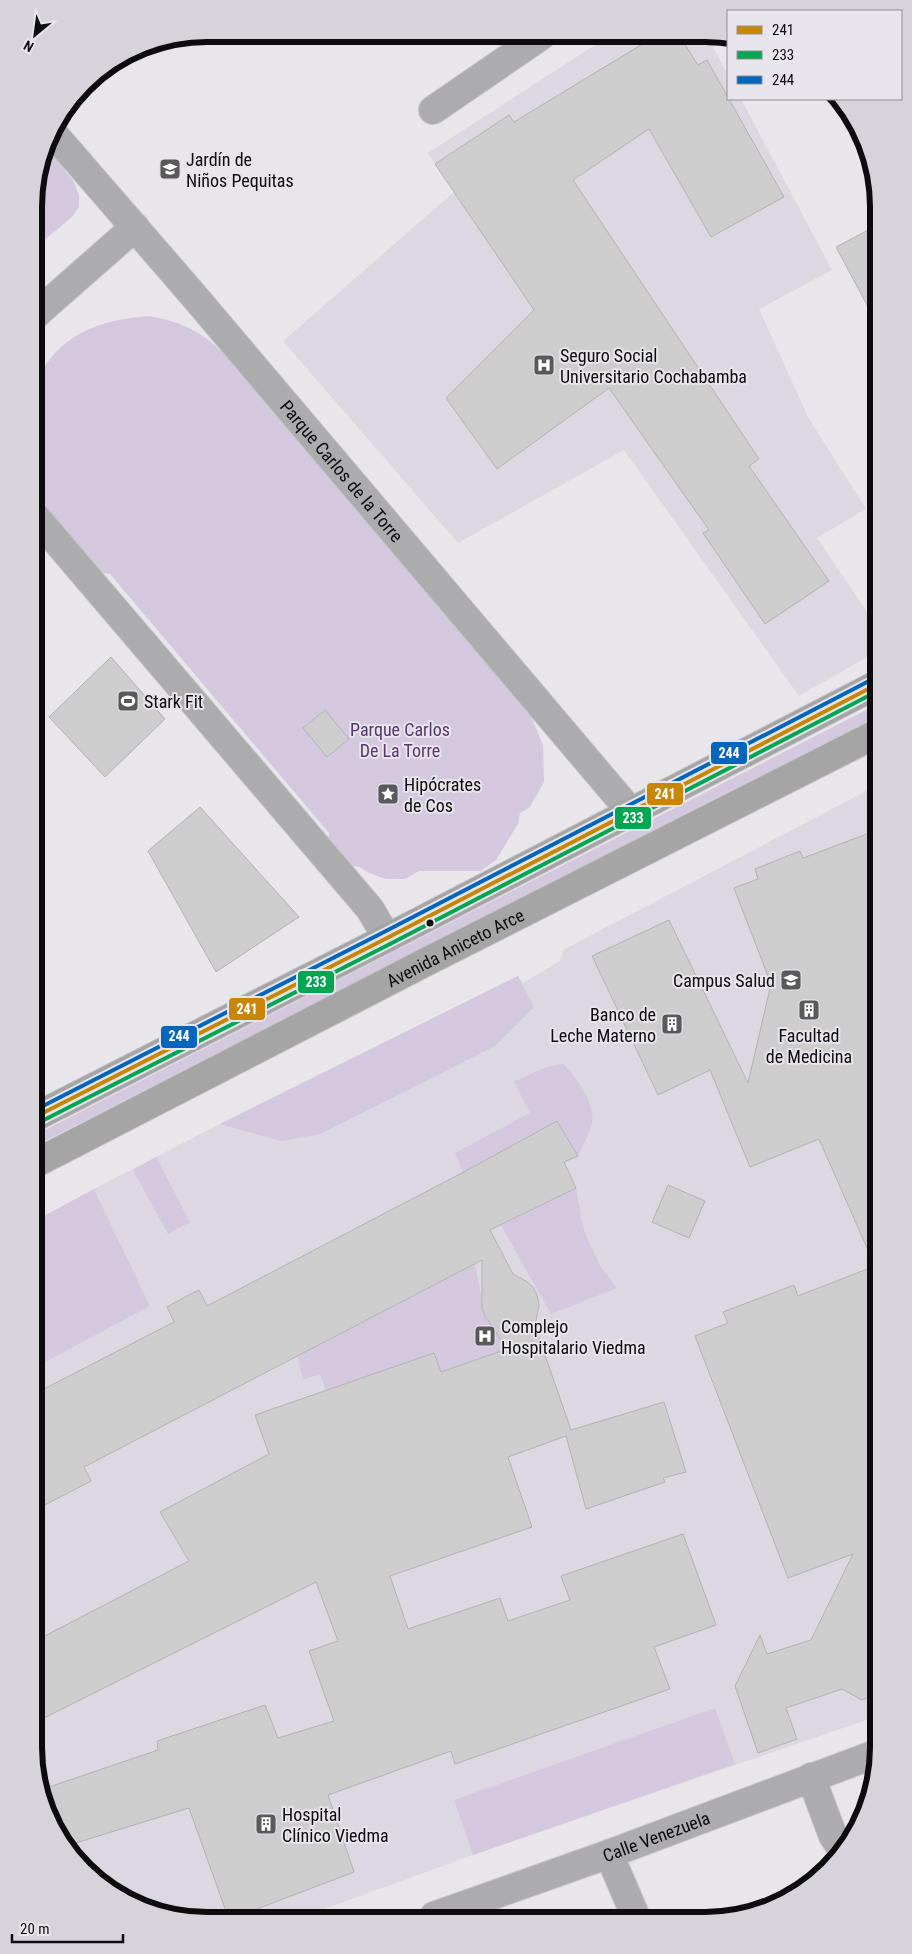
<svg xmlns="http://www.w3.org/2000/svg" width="912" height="1954" viewBox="0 0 912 1954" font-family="'Roboto Condensed',sans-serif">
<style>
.built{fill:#dcd7e0}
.green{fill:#d3c8de}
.building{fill:#cecdce;stroke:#b3b2b3}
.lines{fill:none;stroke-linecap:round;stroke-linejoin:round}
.minor-casing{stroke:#c5c4c6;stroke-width:30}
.major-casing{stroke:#c5c4c6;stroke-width:30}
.minor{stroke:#acabae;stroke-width:28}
.major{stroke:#a6a5a6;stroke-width:28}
.bus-1-casing{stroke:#e8e4ec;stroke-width:8}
.bus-2-casing{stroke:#e8e4ec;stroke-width:8}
.bus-3-casing{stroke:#e8e4ec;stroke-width:8}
.bus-1{stroke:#c88703;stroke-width:4}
.bus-2{stroke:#00a651;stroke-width:4}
.bus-3{stroke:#0065bd;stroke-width:4}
.bus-dot{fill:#0c0b0d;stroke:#e8e4ec;stroke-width:2}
.labels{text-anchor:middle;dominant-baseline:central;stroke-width:4;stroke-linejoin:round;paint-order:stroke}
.poi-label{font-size:18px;fill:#0c0b0d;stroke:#e8e4ec;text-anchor:start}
.street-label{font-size:18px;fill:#0c0b0d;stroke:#e8e4ec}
.park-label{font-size:18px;fill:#573671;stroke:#e8e4ec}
.rim{fill:none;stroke:#0c0b0d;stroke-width:6}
.line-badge{stroke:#e8e4ec;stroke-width:2}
.badge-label{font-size:14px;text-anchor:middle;font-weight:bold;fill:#fff}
</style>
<rect width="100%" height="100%" fill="#e8e6ea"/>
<!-- built -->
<path class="built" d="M609,36l99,1 20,39v23h13l91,171 -73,39 49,108 58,92 -49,29 57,84v31l-75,43 -175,-246 -166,93 -175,-202 171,-149 -26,-39z
M874,787l4,929 -405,139 -168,61 -131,1 -81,-40 -30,-34 -23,-52 -2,-425 112,-60 -56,-117 126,-65 298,-148 5,7 37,-22 3,-11z"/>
<!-- green -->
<path class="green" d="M50,137l14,25 1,9 8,9 6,15v12l-6,9 -39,33v-53z
M150,316c38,7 59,20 84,49l7,-4 36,41 -4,9 124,146 43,10 82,130 -2,6 11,13 12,29 1,37 -14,25 -10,6 -2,11 -22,36 -15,11h-62l-14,8h-19l-17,-6 -9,-6 -13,-2 -19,-23 1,-9 -219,-259 -19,-3 -44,-56 -12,-17v-114c23,-50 63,-64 115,-68z
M874,706v12l-837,427v-11z
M518,976l16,31 -39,39 -175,88 -39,7 -61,-17z
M563,1064c13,12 33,40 29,59 -3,11 -9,22 -14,33l-21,-35 -94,51 -8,-19 75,-40 -16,-31 32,-15z
M156,1157l34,65 -22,12 -35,-64z
M576,1188l7,40 17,38 17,22 -66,26 -50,-89z
M94,1189l56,117 -112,60v-147z
M475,1264l10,52 5,7 13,9 3,17 -65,23 -7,-19 -63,22 -39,34 -12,-35 -17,6 -5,-24z
M715,1708l20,56 -262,91 -19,-55z"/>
<!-- building -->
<path class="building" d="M654,37h26l18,28 9,-5 77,137 -73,40 -62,-108 -76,51 186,279 -10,7 80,115 -64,43 -62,-91 6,-3 -100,-142 -112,81 -51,-71 88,-88 -99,-146 74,-49 5,7z
M872,228l1,30v58l-37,-69z
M111,657l54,62 -60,58 -56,-60z
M325,710l24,29 -22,18 -24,-29z
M200,807l99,110 -83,55 -68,-121z
M875,831l3,863 -16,6 -20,-11 -56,19 11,31 -39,14 -23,-67 25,-51 7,19 44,-14 42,-86 -65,24 -93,-242 33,-13 -5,-11 71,-27 4,11 77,-30 -56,-127 -69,28 -40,-97 -52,25 -66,-139 77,-36 79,163 23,-99 -37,-96 24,-9 -3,-10 45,-18 3,7z
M557,1121l21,35 -14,6 12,26 -86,42 23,44 13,7 7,6 4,8 2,10 -4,21 36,104 93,-28 22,70 -23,6 2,4 -79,27 -20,-73 -58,21 24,70 -142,49 18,53 92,-31 8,23 62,-21 -9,-24 122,-42 33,91 -62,22 16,42 -215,75 -4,-13 -123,44 26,77 -118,45h-8l-39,-109 -123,38 -26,-56 118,-40 -1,-9 108,-36 13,33 56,-17 -25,-70 29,-10 -22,-59 -276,138 -1,-81 150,-78 -29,-49 109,-58 -14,-39 179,-62 7,19 66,-23 -22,-33 -3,-7v-49l-398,207 7,14 -52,27 -1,-116 136,-70 -7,-15 16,-9 16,-8 8,16 253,-132z
M668,1185l37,16 -16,37 -37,-16z"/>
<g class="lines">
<!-- minor casing -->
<g class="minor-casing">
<g id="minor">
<path d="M433,110l108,-74"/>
<path id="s1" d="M52,132l142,164 437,516"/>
<path d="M35,315l100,-88"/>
<path d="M35,516l335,393 17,29"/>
<path d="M811,1777l22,59 10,15"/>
<path d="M609,1854l26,61"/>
<path id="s2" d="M434,1916l175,-62 269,-101"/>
</g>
</g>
<!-- major casing -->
<g class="major-casing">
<g id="major">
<path d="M37,1116l350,-178 487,-252"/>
<path id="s3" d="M38,1162l388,-200 448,-227"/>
</g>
</g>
<!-- minor -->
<use href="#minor" class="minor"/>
<!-- major -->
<use href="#major" class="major"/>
<!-- bus-1 casing -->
<g class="bus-1-casing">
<path id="bus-1" d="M37,1116l350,-178 487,-252"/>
</g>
<!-- bus-2 casing -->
<g class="bus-2-casing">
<path id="bus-2" d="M40,1122l350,-178 484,-251"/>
</g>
<!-- bus-3 casing -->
<g class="bus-3-casing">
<path id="bus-3" d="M37,1109l347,-177 487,-252"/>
</g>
<!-- bus-1 -->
<use href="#bus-1" class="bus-1"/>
<!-- bus-2 -->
<use href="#bus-2" class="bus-2"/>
<!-- bus-3 -->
<use href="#bus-3" class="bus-3"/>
</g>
<!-- icons -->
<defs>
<g id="school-square" transform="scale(1.125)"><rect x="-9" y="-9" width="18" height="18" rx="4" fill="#59585a" stroke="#e8e4ec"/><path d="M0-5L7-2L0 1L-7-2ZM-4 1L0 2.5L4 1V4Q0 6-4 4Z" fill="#fff"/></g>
<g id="hospital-square" transform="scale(1.125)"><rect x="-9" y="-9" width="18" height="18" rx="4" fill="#59585a" stroke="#e8e4ec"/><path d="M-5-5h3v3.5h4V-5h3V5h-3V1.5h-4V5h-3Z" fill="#fff"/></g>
<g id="stadium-square" transform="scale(1.125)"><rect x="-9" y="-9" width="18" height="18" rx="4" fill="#59585a" stroke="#e8e4ec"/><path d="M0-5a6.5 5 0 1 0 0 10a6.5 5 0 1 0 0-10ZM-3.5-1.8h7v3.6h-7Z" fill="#fff"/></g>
<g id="sight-square" transform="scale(1.125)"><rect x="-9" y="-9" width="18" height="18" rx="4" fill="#59585a" stroke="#e8e4ec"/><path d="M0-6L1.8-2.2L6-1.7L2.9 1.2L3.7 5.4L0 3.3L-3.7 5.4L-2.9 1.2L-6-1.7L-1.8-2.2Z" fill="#fff"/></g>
<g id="university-square" transform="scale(1.125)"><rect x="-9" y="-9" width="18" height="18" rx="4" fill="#59585a" stroke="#e8e4ec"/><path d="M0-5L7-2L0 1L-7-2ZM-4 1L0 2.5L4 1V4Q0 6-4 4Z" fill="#fff"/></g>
<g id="building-square" transform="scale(1.125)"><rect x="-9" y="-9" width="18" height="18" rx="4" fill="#59585a" stroke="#e8e4ec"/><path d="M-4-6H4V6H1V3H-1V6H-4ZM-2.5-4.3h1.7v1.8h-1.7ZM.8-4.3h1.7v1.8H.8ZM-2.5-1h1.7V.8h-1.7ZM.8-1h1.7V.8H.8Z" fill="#fff"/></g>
</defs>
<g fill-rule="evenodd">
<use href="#school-square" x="170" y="169"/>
<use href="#hospital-square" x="544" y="365"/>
<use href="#stadium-square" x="128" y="701"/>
<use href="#sight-square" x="388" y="794"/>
<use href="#university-square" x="791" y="980"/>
<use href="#building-square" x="809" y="1010"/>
<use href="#building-square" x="672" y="1024"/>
<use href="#hospital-square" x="485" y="1336"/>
<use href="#building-square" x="266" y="1824"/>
</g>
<!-- markers -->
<circle class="bus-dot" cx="430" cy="923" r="4.5"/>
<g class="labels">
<!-- poi labels -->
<g class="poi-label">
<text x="186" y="159">Jardín de<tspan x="186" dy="21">Niños Pequitas</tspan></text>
<text x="560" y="355">Seguro Social<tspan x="560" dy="21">Universitario Cochabamba</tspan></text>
<text x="144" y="701">Stark Fit</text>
<text x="404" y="784">Hipócrates<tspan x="404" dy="21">de Cos</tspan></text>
<text x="775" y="980" text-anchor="end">Campus Salud</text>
<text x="656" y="1014" text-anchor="end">Banco de<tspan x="656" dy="21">Leche Materno</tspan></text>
<text x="809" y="1035" text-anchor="middle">Facultad<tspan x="809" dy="21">de Medicina</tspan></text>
<text x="501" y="1326">Complejo<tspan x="501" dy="21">Hospitalario Viedma</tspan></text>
<text x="282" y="1814">Hospital<tspan x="282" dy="21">Clínico Viedma</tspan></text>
</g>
<!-- street labels -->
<g class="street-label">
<text stroke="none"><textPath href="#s1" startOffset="446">Parque Carlos de la Torre</textPath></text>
<text stroke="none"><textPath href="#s3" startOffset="469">Avenida Aniceto Arce</textPath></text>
<text stroke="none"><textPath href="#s2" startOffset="236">Calle Venezuela</textPath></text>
</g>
<!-- park labels -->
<g class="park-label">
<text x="400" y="729">Parque Carlos<tspan x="400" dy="21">De La Torre</tspan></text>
</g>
</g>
<!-- crop -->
<path d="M0 0H912V1954H0ZM207 42H705A165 165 0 0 1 870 207V1747A165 165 0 0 1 705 1912H207A165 165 0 0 1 42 1747V207A165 165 0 0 1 207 42Z" fill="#d6d3da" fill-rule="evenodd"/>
<path class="rim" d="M207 42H705A165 165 0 0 1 870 207V1747A165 165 0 0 1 705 1912H207A165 165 0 0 1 42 1747V207A165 165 0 0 1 207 42Z"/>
<g class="line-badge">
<rect x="710" y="741" width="38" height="24" rx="5" fill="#0065bd"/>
<rect x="646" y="782" width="38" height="24" rx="5" fill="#c88703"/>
<rect x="614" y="806" width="38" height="24" rx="5" fill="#00a651"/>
<rect x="297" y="970" width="38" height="24" rx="5" fill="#00a651"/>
<rect x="228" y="997" width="38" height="24" rx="5" fill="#c88703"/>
<rect x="160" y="1025" width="38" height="24" rx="5" fill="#0065bd"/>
</g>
<g class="badge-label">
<text x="729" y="758">244</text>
<text x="665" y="799">241</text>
<text x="633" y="823">233</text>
<text x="316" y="987">233</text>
<text x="247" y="1014">241</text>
<text x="179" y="1041">244</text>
</g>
<!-- legend -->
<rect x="727" y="10" width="175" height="90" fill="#e8e4ec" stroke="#908d93"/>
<rect x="737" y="26" width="25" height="8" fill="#c88703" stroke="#908d93"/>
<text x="772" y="35" font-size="15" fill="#0c0b0d">241</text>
<rect x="737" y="51" width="25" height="8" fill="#00a651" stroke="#908d93"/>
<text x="772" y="60" font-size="15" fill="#0c0b0d">233</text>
<rect x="737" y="76" width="25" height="8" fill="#0065bd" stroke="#908d93"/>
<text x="772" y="85" font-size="15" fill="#0c0b0d">244</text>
<!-- north arrow -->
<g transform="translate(35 35) rotate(209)" stroke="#e8e4ec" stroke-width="4" paint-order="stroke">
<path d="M0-4L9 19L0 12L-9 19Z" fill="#0c0b0d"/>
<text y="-8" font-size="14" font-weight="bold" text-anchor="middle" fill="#0c0b0d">N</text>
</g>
<!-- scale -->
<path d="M12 1934v8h111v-8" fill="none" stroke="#0c0b0d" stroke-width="2.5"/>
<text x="20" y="1934" font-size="15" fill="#0c0b0d" stroke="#e8e4ec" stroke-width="4" paint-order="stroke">20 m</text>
</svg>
